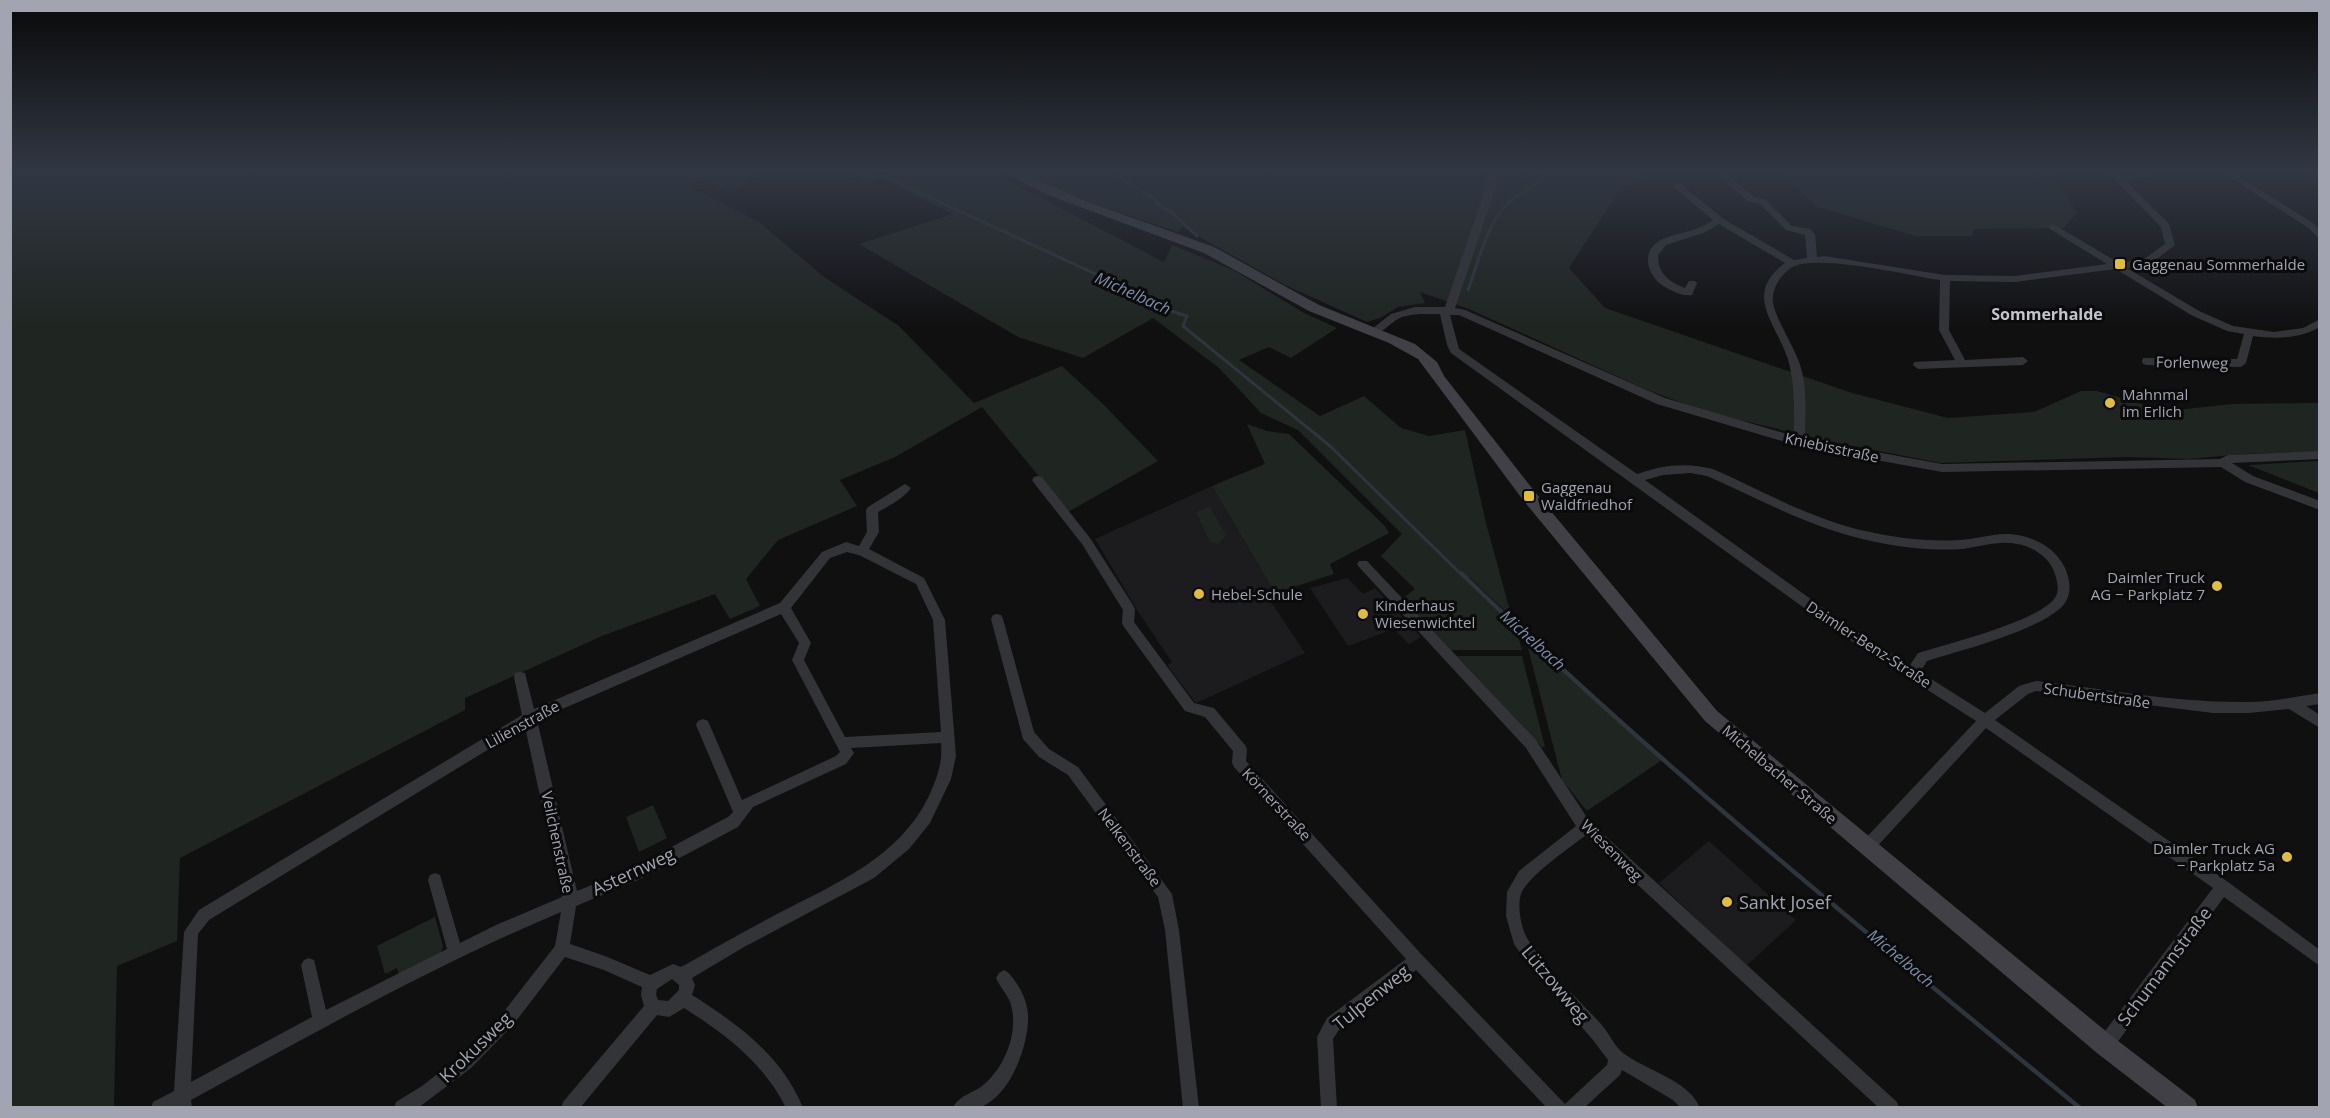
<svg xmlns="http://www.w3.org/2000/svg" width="2330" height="1118" viewBox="0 0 2330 1118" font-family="'Open Sans',sans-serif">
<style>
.built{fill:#1c1c1e}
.green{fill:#1f2520}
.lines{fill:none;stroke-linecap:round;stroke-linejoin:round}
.stream-far1{stroke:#2f353c;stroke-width:3}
.stream{stroke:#2f353c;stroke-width:4.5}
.minor{fill:#333438;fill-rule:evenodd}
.secondary{fill:#404046;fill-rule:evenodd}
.poi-dot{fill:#e0be3a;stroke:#0b0b0c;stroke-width:2}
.labels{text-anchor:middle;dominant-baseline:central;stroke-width:6;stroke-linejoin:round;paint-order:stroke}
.poi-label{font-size:15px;fill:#a2a5b1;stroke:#0b0b0c;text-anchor:start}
.street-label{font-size:15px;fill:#a2a5b1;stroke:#0b0b0c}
.water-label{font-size:16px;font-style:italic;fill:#7c8ea9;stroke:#0b0b0c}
.neighbourhood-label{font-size:16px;font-weight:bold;fill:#c3c4cd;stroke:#0b0b0c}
.near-street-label{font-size:18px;fill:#a2a5b1;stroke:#0b0b0c}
.near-poi-label{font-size:18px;fill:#a2a5b1;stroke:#0b0b0c;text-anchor:start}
</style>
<rect width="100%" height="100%" fill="#101011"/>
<!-- built -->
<path class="built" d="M1212,486l63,107 -8,3 38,57 -109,50 -29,-38 5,-3 -33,-49 -44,-74z
M1347,578l16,16 12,-6 46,49 -12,7 -15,-15 -46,17 -38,-58z
M1709,841l87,79 -50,46 -87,-83z"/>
<!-- green -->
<path class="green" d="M10,171h751l-28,22 -33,-14 -11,7 70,36 65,55 75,49 75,77 88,-37 40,37 56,58 -90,51 -86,-105 -87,50 -55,23 17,26 -79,34 -32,39 14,27 -30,13 -15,-25 -113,42 -137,62v12l-285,148 -3,83 -60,25 -3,141h-103z
M844,171h145l175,91 8,-17 61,25 71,43 33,15 -46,30 -22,-11 -30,13 81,56 44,-20 37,32 28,8 36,-6 21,93 26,95 -43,-41 -6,1 53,51 6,21h-71l-49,-51 13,-10 -34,-33 21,-22 -104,-104 -37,-17 -42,-45 -66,-50 -70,40 -65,-21 -159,-93 94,-30 -72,-36 -14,6z
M1015,171h652l-20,4 1,5 -26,6 -53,82 36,40 247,85 96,25 86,-6 47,-21h16l69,20 67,-7 86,-1v49l-76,2 -54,5 -62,-2 -186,6 -109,-21 -126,-30 -61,-23 -176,-80 -49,-17 5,11 -27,4 -18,11 -13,4 -82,-37 -103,-58 -4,5 -124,-42z
M1776,171h274l27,42 -13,15 -90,1 -2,7h-57l-97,-29z
M1247,424l20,7 22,3 95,91 5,8 -59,31 4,10 -59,19 -63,-107 53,-22z
M2319,461v32l-71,-28z
M1210,507l16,28 -7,9 -9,-2 -14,-30z
M1529,641l133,119 -75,51 -25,-31 -35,-136z
M1457,656h65l23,91h-3z
M653,805l14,33 -28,14 -13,-35z
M435,917l8,29 -2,7 -42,23 -2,-8 -12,6 -8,-28z"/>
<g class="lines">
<!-- stream-far1 -->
<path class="stream-far1" d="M873,171l242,112 50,26 22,7 -4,10 147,120 133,130
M1119,171l3,8 34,21v3l15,9 26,24
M1468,290c10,-27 18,-63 38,-85 10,-11 26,-15 37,-27l-3,-7"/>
<!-- stream -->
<path class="stream" d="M1462,574c195,190 408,362 618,534"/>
<!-- minor -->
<path class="minor" d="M1486,171h10v16l-41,121 10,2 200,88 129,38c0,-23 1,-46 -4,-69 -8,-39 -51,-70 -5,-104l-66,-39 -13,8 -40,13 -8,10c0,19 10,26 27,33l4,-7h6l2,2 -5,12c-11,2 -27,-7 -35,-14 -5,-6 -9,-13 -9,-21 0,-24 32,-25 48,-31 6,-2 12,-6 17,-9l-38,-32v-4h6l41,34 72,42 13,-2 -2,-23 -19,-5 -26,-26 -12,-3 -29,-25v-4h6l29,25 12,3 26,26 18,3 5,5 2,23 7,-1 121,19 70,1 92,-12 -57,-35 -2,-2 5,-3 66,39 25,-4 21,-15 -4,-17 -55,-56h9l7,6 27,-6h17l-40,10 43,43 6,21 -25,19 -23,4 72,43 34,15 41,6 29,-4 17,-9v8c-21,12 -44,12 -67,9l-7,27 -5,4 -94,-2 -4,-1 -1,-3 1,-3 94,1 7,-25 -17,-3 -36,-16 -75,-46 -101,13 -65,-1 -1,49 16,30 58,-3 5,4 -5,4 -105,4 -5,-4 1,-3 41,-2 -16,-30 1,-50c-32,-5 -118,-25 -145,-14 -13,5 -24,23 -22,37 3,16 20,42 26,59 9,24 6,52 6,77l137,25 278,-5 8,-4 92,-4v8l-88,4 21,13 67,25v9l-75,-28 -24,-15 -279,5 -143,-26 -142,-42 -198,-89h-9l9,34 178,125c25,-9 50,-12 76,-5 50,22 98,50 152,62 31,7 63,11 95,9 19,-1 39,-9 58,-5 20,4 38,14 47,33 5,11 7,24 0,35 -19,26 -106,48 -138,58l-7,11 65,41 34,-27 17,-5c70,8 140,22 211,21 24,0 48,-5 73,-9v11l-14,2 14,9v13l-31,-19 -40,4h-36l-177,-22 -8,3 -33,26 233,162 92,68v16l-96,-69 -113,154 -6,2 -6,-2 -2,-6 2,-6 114,-151 -227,-160 -114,124 -5,2 -5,-2 -2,-5 2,-5 114,-121 -140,-90 -385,-278 -4,-8 -7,-31c-14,0 -25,-1 -38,3 -11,4 -20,19 -33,17l-1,-2 23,-18 24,-7h30l41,-120zM1690,473l17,3c56,25 109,54 169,66 29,6 57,9 86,7 18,-2 37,-9 55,-5 14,2 30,12 36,25 3,7 7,19 3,27 -12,24 -110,48 -138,57l-8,12 -66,-42 -199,-143 18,-5z
M2220,171h10l83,52 7,7v9l-13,-12z
M1038,476l4,1 48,61 43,67 2,4 -1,13 60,81 20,5 31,37 2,4 -1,12 176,194 143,149 42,-39 1,-5 -15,-20 -64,-74 -15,-22 -8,-28 1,-24 12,-21 57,-45 -50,-78 -167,-181 -2,-3 2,-3h8l169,179 54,82 307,280 2,6h-20l-294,-272c-15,11 -59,42 -64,58 -4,12 0,33 6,44 19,32 49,59 74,86 8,9 13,22 22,29 22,17 66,27 77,55h-19l-8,-8 -51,-30 -2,5 -36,33h-37l-131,-138 -77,60 -6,9 4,69h-16l-4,-71 10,-19 79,-59 -172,-192 -2,-4 1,-12 -28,-34 -20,-6 -61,-84 -2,-4 1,-13 -41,-66 -48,-61 -2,-3 2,-3z
M905,484l6,4c-8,11 -21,17 -33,24l1,20 -10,17 55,29 21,42 11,136 -5,23 -21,44 -21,26 -35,29 -130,69 -52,31 3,7 -3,10c46,29 90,61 111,113h-17c-22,-45 -61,-74 -102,-100l-15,9 -12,-2 -77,93h-19l2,-6 81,-96 -3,-11 1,-8 -38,-17 -39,-13 -52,68 -42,43 -53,40h-24l2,-6 26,-16 38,-30 42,-42 53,-68 6,-34c-126,53 -249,122 -370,188l1,8h-41l2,-6 21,-11 10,-159 15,-22 323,-195 -8,-38 1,-4 5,-1 5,1 9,36 246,-106 42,-51 24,-10 13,4 8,-14 -1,-22 2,-3zM847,552l12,3 57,29 17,36 8,112 -96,5 -41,-77 7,-17 -20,-35 39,-50zM781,614l18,29 -7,17 48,92 -4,4 -94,44 -34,-79 -5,-2 -5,2 -2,4 37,87 -5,5 -100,53 -51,21 -40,-171zM525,727l37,170 -66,28 -36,18 -20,-68 -5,-2 -5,2 -2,5 19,69 -121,61 -12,-50 -5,-2 -5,2 -3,5 11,52 -121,65 7,-148 11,-14zM941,743c2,19 -4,35 -12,53 -30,62 -94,88 -152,118 -32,17 -64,35 -96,53l-8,-3 -23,11 -45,-19 -35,-12 6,-38 62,-26 100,-53 15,-20 93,-43 8,-11 -3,-5zM672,979l7,6v5l-11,11 -10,-1 -2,-5 1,-6z
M997,614l4,1 2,4 31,113 15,17 29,18 94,127 7,36 20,178h-16l-18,-178 -7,-33 -90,-122 -29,-18 -16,-18 -32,-120 2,-4z
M1004,970c6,3 9,8 13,14 6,9 10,19 11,30 2,30 -19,86 -51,94 -7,1 -17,0 -24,0 5,-12 20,-15 29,-22 23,-18 38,-56 28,-84 -3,-8 -10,-15 -14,-24l3,-5z"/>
<!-- secondary -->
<path class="secondary" d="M1001,171h16l63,28 134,48 105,58 96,39 22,18 7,14 91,116 182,219 396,326 82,63 3,8h-30l-71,-55 -392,-332 -182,-221 -105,-141 -29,-16 -80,-32 -105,-58 -156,-58z"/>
</g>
<!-- sky -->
<linearGradient id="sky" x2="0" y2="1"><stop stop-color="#090909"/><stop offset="0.52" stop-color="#313743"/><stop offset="1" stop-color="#313743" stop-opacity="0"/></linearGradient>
<rect width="2330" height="328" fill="url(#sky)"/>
<!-- markers -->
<g class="poi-dot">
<rect x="2114" y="258" width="12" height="12" rx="3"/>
<circle cx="2110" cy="403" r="6"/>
<rect x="1523" y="490" width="12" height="12" rx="3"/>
<circle cx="2217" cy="586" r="6"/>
<circle cx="1199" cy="594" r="6"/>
<circle cx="1363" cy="614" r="6"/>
<circle cx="2287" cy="857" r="6"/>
<circle cx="1727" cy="902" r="6"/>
</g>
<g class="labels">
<!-- poi labels -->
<g class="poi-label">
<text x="2132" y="264">Gaggenau Sommerhalde</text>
<text x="2122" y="394">Mahnmal<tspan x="2122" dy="17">im Erlich</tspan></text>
<text x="1541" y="487">Gaggenau<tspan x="1541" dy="17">Waldfriedhof</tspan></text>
<text x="2205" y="577" text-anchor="end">Daimler Truck<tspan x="2205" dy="17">AG − Parkplatz 7</tspan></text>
<text x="1211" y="594">Hebel-Schule</text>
<text x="1375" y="605">Kinderhaus<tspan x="1375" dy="17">Wiesenwichtel</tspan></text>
<text x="2275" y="848" text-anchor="end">Daimler Truck AG<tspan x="2275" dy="17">− Parkplatz 5a</tspan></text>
</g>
<!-- street labels -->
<g class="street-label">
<text transform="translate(2192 362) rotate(1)">Forlenweg</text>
<text transform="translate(1832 447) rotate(12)">Kniebisstraße</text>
<text transform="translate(1869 644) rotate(33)">Daimler-Benz-Straße</text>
<text transform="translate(2097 695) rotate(8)">Schubertstraße</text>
<text transform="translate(522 724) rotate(-29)">Lilienstraße</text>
<text transform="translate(1780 774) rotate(40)">Michelbacher Straße</text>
<text transform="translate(1277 804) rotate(47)">Körnerstraße</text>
<text transform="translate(558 842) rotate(78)">Veilchenstraße</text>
<text transform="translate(1130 847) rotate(53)">Nelkenstraße</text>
<text transform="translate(1612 850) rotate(45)">Wiesenweg</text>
</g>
<!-- water labels -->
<g class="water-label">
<text transform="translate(1133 293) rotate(24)">Michelbach</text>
<text transform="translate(1533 640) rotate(42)">Michelbach</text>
<text transform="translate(1901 958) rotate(40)">Michelbach</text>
</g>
<!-- neighbourhood labels -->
<g class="neighbourhood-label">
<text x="2047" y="314">Sommerhalde</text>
</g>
<!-- near-street labels -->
<g class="near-street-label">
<text transform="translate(633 871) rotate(-25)">Asternweg</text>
<text transform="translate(2164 966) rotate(-53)">Schumannstraße</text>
<text transform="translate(1556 984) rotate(50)">Lützowweg</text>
<text transform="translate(1371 997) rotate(-39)">Tulpenweg</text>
<text transform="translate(475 1047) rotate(-44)">Krokusweg</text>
</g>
<!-- near-poi labels -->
<g class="near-poi-label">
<text x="1739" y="902">Sankt Josef</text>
</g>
</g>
<!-- border -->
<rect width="2330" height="1118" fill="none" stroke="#a2a5b1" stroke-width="24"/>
</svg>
